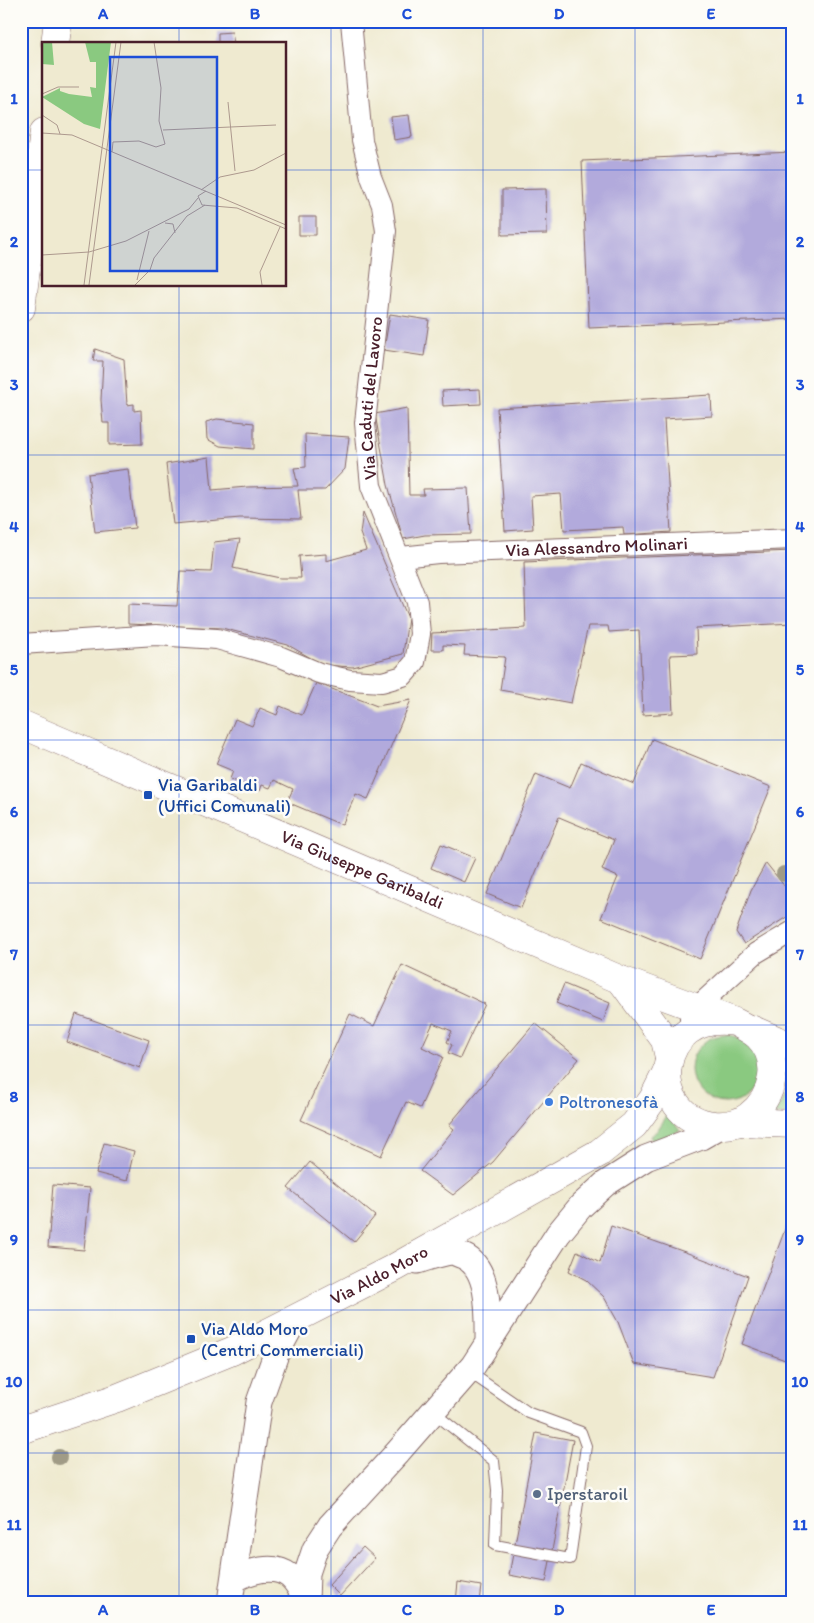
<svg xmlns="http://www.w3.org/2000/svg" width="814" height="1623" viewBox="0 0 814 1623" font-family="Itim,sans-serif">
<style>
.green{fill:#8ac980;stroke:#6a7456}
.building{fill:#b2aadc}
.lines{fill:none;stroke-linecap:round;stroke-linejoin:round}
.service-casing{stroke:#846665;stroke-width:12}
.minor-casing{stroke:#846665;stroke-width:22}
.tertiary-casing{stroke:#846665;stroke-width:27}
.secondary-casing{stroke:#846665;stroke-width:29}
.motorway-casing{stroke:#846665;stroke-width:29}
.service{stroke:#fff;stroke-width:10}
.minor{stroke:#fff;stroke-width:20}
.tertiary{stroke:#fff;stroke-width:25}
.secondary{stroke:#fff;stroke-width:28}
.motorway{stroke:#fff;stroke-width:28}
.tree{fill:#a09b86}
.grid{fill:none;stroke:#1d4ed8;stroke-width:1;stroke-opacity:0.55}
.transit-dot{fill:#1a4fb4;stroke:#fdfcf7;stroke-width:2}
.shop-dot{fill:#3f7fe0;stroke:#fdfcf7;stroke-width:2}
.service-dot{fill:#5c6f8a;stroke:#fdfcf7;stroke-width:2}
.labels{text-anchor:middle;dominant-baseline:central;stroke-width:5;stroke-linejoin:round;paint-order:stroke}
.street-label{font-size:18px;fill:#4a1f2b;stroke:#fdfcf7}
.transit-label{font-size:18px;fill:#164399;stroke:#fdfcf7;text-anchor:start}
.shop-label{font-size:18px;fill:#366cbe;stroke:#fdfcf7;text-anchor:start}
.service-label{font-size:18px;fill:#4e5e75;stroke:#fdfcf7;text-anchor:start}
.inset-road{fill:none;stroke:#ad998e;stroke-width:1}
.view{fill:#1d4ed8;fill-opacity:0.15;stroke:#1d4ed8;stroke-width:2.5}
.inset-edge{fill:none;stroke:#4a1f2b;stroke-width:2.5}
.neatline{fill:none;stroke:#1d4ed8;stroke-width:2}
.grid-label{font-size:16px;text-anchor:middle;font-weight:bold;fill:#1d4ed8}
</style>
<rect width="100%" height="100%" fill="#fdfcf7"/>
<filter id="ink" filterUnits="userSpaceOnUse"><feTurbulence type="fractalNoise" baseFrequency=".02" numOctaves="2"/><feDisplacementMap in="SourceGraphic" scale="10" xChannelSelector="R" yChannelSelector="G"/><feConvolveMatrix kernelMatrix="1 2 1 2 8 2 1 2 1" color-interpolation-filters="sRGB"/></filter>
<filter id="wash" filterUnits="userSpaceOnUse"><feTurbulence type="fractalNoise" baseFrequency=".0096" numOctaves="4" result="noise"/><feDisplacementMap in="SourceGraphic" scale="20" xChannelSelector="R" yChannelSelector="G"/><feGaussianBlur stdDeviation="1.12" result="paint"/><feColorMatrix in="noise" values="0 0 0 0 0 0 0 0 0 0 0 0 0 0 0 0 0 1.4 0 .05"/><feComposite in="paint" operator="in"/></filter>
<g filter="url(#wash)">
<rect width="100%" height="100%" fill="#efead0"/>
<!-- green -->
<path class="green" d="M691 1069a34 34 0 1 1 68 0a34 34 0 1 1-68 0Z
M789,1056l4,2v56l-20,1c14,-20 18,-34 16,-59z
M668,1114l12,16 -27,12 -3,-6 7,-5z"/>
<g id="blocks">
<!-- building -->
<path class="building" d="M232,32l2,12h-16v-11z
M409,115l3,22 -18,3 -3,-23z
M793,152v167l-204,9 -7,-167z
M546,189l1,45 -45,1v-45z
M299,217h17v18h-17z
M390,314l39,6 -5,36 -40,-6z
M95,349l29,10 3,46 7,-1v7l7,-1 1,34 -33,1v-22h-6l-2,-23 2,-39h-10z
M480,389l1,15 -38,2 -1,-15z
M711,395l1,21 -48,3 7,113 -47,3 -1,-8 -59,3 -3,-36 -30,2 2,33 -28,2 -8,-123z
M407,408l2,87h15l-1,-6 45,-1 3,46 -46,1 -22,4 -15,-54 -13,-71z
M217,419l37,4v26l-34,-3 -13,-7 -1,-17z
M305,434l44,3 -4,32 -20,21h-27l3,29 -61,-1 -67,6 -7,-60 43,-7 3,33 35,-3 51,-1 -4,-18 12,-1z
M128,469l7,59 -40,4 -7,-58z
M363,513l45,105 -5,36 -50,13 -30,-2 -35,-20 -66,-17 -94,-4v-20l49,2 3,-35 31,1 3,-30 26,-3 -7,29 47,10h21l-2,-22 27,-2v7l40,-11 -6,-17z
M793,551v72l-97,5 1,26 -27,1 3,58 -30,2 -4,-85 -30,2 -1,-6h-20l-17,77 -71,-13 5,-33 -41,-2 1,-9 -22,-1v5h-12l1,-17 94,-5 -2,-66z
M316,683l61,23 34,-6 -43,99 -12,-5 -14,31 -55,-23 6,-13 -19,-9 -4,8 -8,-3 -2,6 -30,-12 3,-8 -17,-7 19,-45 17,7 8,-18 17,7 3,-9 22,9z
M652,739l119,48 -71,172 -99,-41 17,-41 -16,-7 12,-30 -55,-23 -38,91 -34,-14 49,-120 34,14 11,-26 53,22z
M441,844l34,14 -11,24 -33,-14z
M766,863l27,34v16l-49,31 -8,-12 15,-42z
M402,965l83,39 -25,54 -12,-5 4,-8 -5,-3 5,-11 -19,-8 -11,24 21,10 -23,51 -14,-6 -25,54 -80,-36 49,-106 24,12z
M564,984l46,19 -7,19 -47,-19z
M76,1014l73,26 -9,28 -73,-26z
M535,1023l44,36 -86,103 -40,33 -33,-24 34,-42 -5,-4z
M104,1143l30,8 -7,30 -31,-8z
M310,1162l65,54 -21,26 -66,-54z
M53,1185l37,3 -6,62 -36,-3z
M793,1208v155l-51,-19z
M611,1226l74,26 63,24 -35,101 -79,-13 -16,-42 -14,-25 -18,-17 -17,-9 8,-20 23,12z
M536,1433l37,7 -27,142 -37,-7z
M363,1547l12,11 -35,38 -11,-11z
M458,1582l23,4 -2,16h-23z"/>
</g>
</g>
<g filter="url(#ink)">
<use href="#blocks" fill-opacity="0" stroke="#846665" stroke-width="1"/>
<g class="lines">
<!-- service casing -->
<g class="service-casing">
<path id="service" d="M433,1412l61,49 3,29 -2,55 75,14 16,-113 -5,-14 -52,-19 -60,-41"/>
</g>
<!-- minor casing -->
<g class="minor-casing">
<g id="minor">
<path id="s1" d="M401,557l37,-4 355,-14"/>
<path id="s2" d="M21,644l135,-9 61,4 64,18 38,16 31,7 32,2 21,-6 12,-14 5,-28 -3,-32 -46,-116 -6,-63 21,-192 -4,-26 -11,-28 -9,-37 -11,-119"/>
<path d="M690,1018l6,-10 60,-55 37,-22"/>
</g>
</g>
<!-- tertiary casing -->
<g class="tertiary-casing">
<path id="tertiary" d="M417,1261c11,-3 23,-8 35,-9 3,0 7,3 11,4 28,12 25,61 25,86
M234,1580c15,-9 40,-17 56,-4 7,6 12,16 16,23
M230,1602l29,-200 17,-48 19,-35
M306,1602l1,-29 8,-24 15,-23 67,-73 76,-87 85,-132 23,-28 24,-22 41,-26 55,-21 21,-12"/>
</g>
<!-- secondary casing -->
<g class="secondary-casing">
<g id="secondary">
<path id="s3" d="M21,724l600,256 114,42c8,4 16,8 23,14 24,24 16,61 -9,80 -10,8 -22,10 -35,9 -70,-7 -60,-117 21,-103"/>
<path d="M621,980l44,60 4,17"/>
<path d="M751,1029l42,18"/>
<path d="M741,1122l52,2"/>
<path id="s4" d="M21,1430l96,-32 115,-47 164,-84 203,-114 35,-28 19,-26 14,-28"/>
</g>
</g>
<!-- motorway casing -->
<g class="motorway-casing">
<path id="motorway" d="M55,44l3,-23
M21,308l23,-176"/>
</g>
<!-- service -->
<use href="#service" class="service"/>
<!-- minor -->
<use href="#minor" class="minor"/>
<!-- tertiary -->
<use href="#tertiary" class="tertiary"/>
<!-- secondary -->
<use href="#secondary" class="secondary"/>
<!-- motorway -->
<use href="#motorway" class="motorway"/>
</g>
<!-- trees -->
<g class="tree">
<circle cx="784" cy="874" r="8"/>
<circle cx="59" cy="1457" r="8"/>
</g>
</g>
<!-- grid -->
<path class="grid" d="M179,21v23M331,21v1581M483,21v1581M635,21v1581M21,170h23M285,170h508M179,285v1317M21,313h772M21,455h772M21,598h772M21,740h772M21,883h772M21,1025h772M21,1168h772M21,1310h772M21,1453h772"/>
<!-- markers -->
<g class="transit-dot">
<rect x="143" y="790" width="10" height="10" rx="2.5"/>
<rect x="186" y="1334" width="10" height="10" rx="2.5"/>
</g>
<circle class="shop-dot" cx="549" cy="1102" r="5"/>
<circle class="service-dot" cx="537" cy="1494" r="5"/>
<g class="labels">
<!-- street labels -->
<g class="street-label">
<text stroke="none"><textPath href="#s2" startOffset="682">Via Caduti del Lavoro</textPath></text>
<text stroke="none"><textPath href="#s1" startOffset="196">Via Alessandro Molinari</textPath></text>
<text stroke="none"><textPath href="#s3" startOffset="371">Via Giuseppe Garibaldi</textPath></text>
<text stroke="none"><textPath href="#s4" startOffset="391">Via Aldo Moro</textPath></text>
</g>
<!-- transit labels -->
<g class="transit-label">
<text x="158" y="785">Via Garibaldi<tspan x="158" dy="21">(Uffici Comunali)</tspan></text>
<text x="201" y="1329">Via Aldo Moro<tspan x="201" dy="21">(Centri Commerciali)</tspan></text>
</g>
<!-- shop labels -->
<g class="shop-label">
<text x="559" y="1102">Poltronesofà</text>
</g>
<!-- service labels -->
<g class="service-label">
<text x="547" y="1494">Iperstaroil</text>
</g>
</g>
<!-- overview -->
<g transform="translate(42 42)">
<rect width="244" height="244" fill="#efead0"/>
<path d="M0,0h10l2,23 -12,-1zM43,0h26l-11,87 -16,-5 -42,-27 18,-9v3l9,3 23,3 -2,-10 6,1v-26h-6z" fill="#8ac980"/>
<path class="inset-road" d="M0,52l16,-7h21M186,60l7,69M0,73l15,10 3,9M121,88l113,-5M0,91l30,2 214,90M70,110l1,-10 26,-1 17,6 9,-3 -6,-23 2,-33 -7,-46M159,148l19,-13 34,-7 32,-17M164,149l-8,5 4,9 35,3 49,21M123,181l8,1 2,9M0,213l47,-3 37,-11 63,-32 9,-11M95,238l12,-49M42,243l32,-243M47,243l32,-243M93,243l15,-15 4,-12 33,-42 18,-11M220,243l-2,-13 20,-45"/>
<path class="view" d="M68,15h107v214h-107z"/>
<rect width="244" height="244" class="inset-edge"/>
</g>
<!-- margin -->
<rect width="814" height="1623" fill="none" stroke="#fdfcf7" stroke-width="55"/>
<rect x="28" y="28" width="758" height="1568" class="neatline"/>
<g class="grid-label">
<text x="103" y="19">A</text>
<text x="255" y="19">B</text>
<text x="407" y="19">C</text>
<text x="559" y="19">D</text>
<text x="711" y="19">E</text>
<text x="14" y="104">1</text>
<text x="800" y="104">1</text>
<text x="14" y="247">2</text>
<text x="800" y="247">2</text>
<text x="14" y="390">3</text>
<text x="800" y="390">3</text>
<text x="14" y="532">4</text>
<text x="800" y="532">4</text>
<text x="14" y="675">5</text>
<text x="800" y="675">5</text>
<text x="14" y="817">6</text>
<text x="800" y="817">6</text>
<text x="14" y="960">7</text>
<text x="800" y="960">7</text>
<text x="14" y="1102">8</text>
<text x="800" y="1102">8</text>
<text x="14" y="1245">9</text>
<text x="800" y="1245">9</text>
<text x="14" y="1387">10</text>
<text x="800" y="1387">10</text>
<text x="14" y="1530">11</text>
<text x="800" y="1530">11</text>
<text x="103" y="1615">A</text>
<text x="255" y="1615">B</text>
<text x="407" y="1615">C</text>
<text x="559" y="1615">D</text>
<text x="711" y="1615">E</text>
</g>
</svg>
